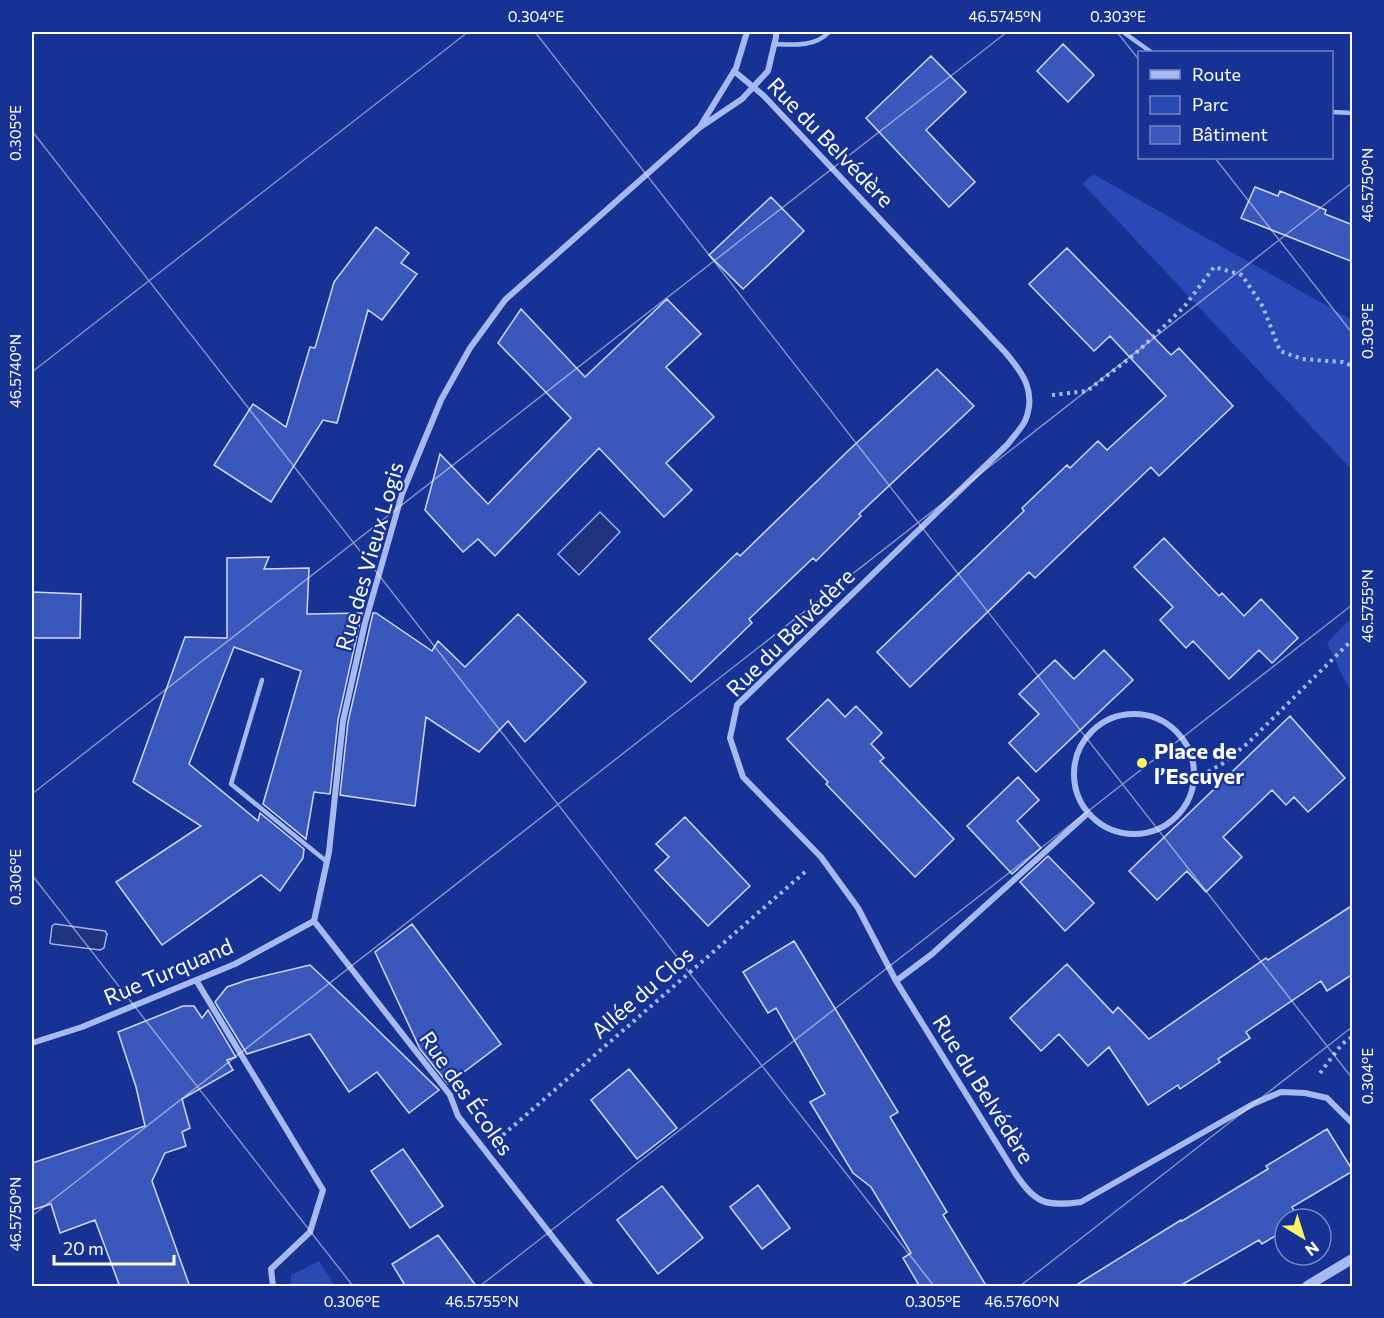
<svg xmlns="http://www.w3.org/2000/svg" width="1384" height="1318" viewBox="0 0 1384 1318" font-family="Commissioner,sans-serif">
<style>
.green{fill:#2949b4}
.water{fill:#1f337f;stroke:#9ab0f4;stroke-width:1.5}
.building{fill:#3a58bc;stroke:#ced9fc;stroke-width:1.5}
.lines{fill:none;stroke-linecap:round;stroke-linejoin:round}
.path{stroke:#a7b9f1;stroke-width:4;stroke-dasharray:3 4.5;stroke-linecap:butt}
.service{stroke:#a7b9f1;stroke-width:4.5}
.minor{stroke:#a7b9f1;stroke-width:6}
.tertiary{stroke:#a7b9f1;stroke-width:10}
.ticks{fill:none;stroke:#fff;stroke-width:1.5;stroke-opacity:0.45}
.poi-dot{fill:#fff467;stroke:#163295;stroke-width:2}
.labels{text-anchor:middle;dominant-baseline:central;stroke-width:4.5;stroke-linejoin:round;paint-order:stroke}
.street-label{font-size:22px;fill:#fff;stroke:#163295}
.poi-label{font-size:22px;font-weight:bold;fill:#fff;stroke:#163295;text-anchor:start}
.neatline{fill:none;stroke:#fff;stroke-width:2}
.ticks-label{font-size:15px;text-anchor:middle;fill:#fff}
</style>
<rect width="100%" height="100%" fill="#163295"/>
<!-- green -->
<path class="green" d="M1093,174l259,146v150l-269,-286z
M1352,617v78l-25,-52z
M319,1261l16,25h-44v-11z"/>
<!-- water -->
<path class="water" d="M600,512l20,20 -41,43 -21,-21z
M55,924l50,7 2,3 -3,14 -4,2 -48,-6 -2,-1 2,-17z"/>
<!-- building -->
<path class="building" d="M1063,44l31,31 -26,27 -31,-31z
M931,56l35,36 -40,38 49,52 -26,25 -83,-89z
M1255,187l23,9 2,-5 46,19 -1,4 28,11v37l-112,-44z
M771,197l33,34 -61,58 -34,-34z
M376,227l33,26 -8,10 16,11 -35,46 -14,-10 -31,113 -14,-3 -52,82 -57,-37 39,-61 33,23 24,-80 5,1 19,-66z
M1067,248l104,107 8,-7 54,58 -74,70 -8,-9 -116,111 -6,-6 -119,115 -33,-35 147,-141 -2,-3 45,-43 3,3 28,-27 9,9 59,-54 -56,-60 -16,15 -65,-67z
M667,299l34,35 -35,33 48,50 -48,46 26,27 -28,27 -65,-69 -104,108 -17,-17 -15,13 -38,-42 15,-56 48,50 83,-86 -73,-75 23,-34 64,68z
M937,369l37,37 -115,108 2,2 -45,45 -3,-3 -64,61 3,4 -61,59 -42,-43 88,-86 3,3 110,-107z
M1164,538l55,58 3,-3 22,23 17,-17 37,39 -26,25 -13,-13 -30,29 -36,-38 -7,7 -26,-28 13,-13 -39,-40z
M269,557l-5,12 45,-1 -2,46 55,-1 -24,107 -8,74 -16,-2 -8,47 -43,-35 38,-133 -67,-24 -45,117 69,57 2,-8 44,36 -1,9 -23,33 -19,-16 -99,70 -46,-63 85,-56 -68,-44 52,-145 42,1v-80z
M32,592l49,2 -1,44h-48z
M373,613h3l56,38 6,-10 27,26 53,-53 68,68 -61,60 -17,-21 -29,31 -53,-35 -11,89 -75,-11 8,-73z
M1104,650l29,30 -97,92 -27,-29 30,-29 -20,-20 36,-34 19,19z
M828,699l17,18 11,-11 26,27 -11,11 13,14 -4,3 74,78 -39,38 -89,-93 2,-2 -41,-43z
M1290,716l55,62 -37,34 -14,-15 -8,8 -14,-15 -49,47 19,20 -36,35 -19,-21 -30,29 -28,-29z
M1018,777l21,23 -22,21 24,27 -29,26 -45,-48z
M685,817l65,69 -42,40 -53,-56 14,-13 -13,-13z
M1048,856l46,47 -29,28 -45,-49z
M1353,905v69l-26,17 -6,-10 -75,51 4,6 -32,21 2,3 -40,27 -2,-4 -30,20 -39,-58 -21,19 -29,-32 -18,17 -31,-33 57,-54 46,49 5,-6 31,32 117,-81 2,2z
M412,924l89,120 -53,40 -28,-35 -45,-97z
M794,941l104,171 -8,5 57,95 -4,3 44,72h-67l-17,-29 8,-5 -40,-66 -18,-14 -43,-71 15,-8 -49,-86 -8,5 -25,-41z
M310,965l35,33 94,92 -30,23 -32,-41 -28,20 -39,-58 -63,20 -32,-52 12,-15 20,-7z
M183,1006h11l8,12 6,-8 28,47 -9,3 6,10 -51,29 8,29 -8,4 4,14 -21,7 -13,28 38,106h-70l-25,-67 -35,13 -9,-29 -19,6v-47l113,-37 -9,-39 -18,-55z
M629,1069l48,59 -40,31 -46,-59z
M1327,1129l26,42 -61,36 7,12h-14v11l-23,14 -3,-4 -81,47h-105l108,-67 1,1 86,-52 -2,-3z
M403,1149l40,57 -33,22 -39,-57z
M758,1185l32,43 -28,21 -32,-42z
M662,1186l41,52 -45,36 -41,-54z
M438,1235l39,52h-71l-14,-23z"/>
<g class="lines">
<!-- path -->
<path class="path" d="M1052,395l35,-4 47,-36 50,-48 30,-40 28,8 21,32 17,44 22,8 41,3 9,4
M1195,779l27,-15 26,-21 104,-103
M1320,1073l22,-29 10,-7
M503,1135l302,-263"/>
<!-- service -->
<path class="service" d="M1123,32l28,20
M774,44c20,1 41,3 55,-12
M1332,112l20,1
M262,680l-31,104 95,77"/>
<!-- minor -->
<path class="minor" d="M734,71l30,25 241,256c18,21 32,40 20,69 -4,8 -12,16 -17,23l-271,261 -7,33 13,39 78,80 37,51 38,73 119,192c20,30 30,34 66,29l172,-98 28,-12 24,1 22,5 25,25
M701,125l35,-57 11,-36
M1074 774a60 60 0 1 1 120 0a60 60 0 1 1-120 0Z
M314,921l15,-69 14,-131 22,-98 37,-129 39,-94 29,-52 35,-48 194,-172 43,-29 26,-28 8,-34v-5
M314,921l136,174 8,21 133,170
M196,980l127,210 -13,42 -39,37 2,17
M896,981l36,-27 156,-141
M32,1043l50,-16 153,-63 79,-43"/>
<!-- tertiary -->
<path class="tertiary" d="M1307,1286l45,-27"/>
</g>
<!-- ticks -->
<path class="ticks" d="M535,32l817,1046M1117,32l23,29M32,131l902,1155M1215,158l137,175M32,372l436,-340M32,794l975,-762M32,875l321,411M32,1216l1320,-1033M480,1286l872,-681M1020,1286l332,-259"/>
<!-- markers -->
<circle class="poi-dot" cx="1142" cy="763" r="6"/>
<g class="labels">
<!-- street labels -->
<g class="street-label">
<text transform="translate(831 142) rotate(46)">Rue du Belvédère</text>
<text transform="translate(369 556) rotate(-74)">Rue des Vieux Logis</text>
<text transform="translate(790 632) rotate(-45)">Rue du Belvédère</text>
<text transform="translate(168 971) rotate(-23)">Rue Turquand</text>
<text transform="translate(642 992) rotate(-41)">Allée du Clos</text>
<text transform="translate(984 1089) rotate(58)">Rue du Belvédère</text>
<text transform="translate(467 1093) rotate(55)">Rue des Écoles</text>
</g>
<!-- poi labels -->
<g class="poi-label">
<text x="1154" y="750">Place de<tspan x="1154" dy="25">l’Escuyer</tspan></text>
</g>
</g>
<!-- border -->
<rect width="1384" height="1318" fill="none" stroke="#163295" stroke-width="66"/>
<!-- legend -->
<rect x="1138" y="51" width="195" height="108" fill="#163295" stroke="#7384bf" stroke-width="1.5"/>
<rect x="1150" y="70" width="30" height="9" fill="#a7b9f1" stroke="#7384bf" stroke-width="1.5"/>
<text x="1192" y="81" font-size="18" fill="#ffffff">Route</text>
<rect x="1150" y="96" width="30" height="18" fill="#2949b4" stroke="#7384bf" stroke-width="1.5"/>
<text x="1192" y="111" font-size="18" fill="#ffffff">Parc</text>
<rect x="1150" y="126" width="30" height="18" fill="#3a58bc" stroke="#7384bf" stroke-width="1.5"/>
<text x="1192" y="141" font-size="18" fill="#ffffff">Bâtiment</text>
<!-- north arrow -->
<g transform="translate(1303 1237) rotate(142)"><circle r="28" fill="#163295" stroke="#7384bf" stroke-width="1.5"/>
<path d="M0-4.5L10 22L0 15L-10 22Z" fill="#fff467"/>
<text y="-9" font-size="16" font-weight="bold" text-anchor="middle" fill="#ffffff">N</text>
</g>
<!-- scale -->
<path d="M54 1255v9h120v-9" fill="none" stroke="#ffffff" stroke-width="3"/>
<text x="63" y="1255" font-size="18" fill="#ffffff" stroke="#163295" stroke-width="4.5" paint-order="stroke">20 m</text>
<rect x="33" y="33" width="1318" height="1252" class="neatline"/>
<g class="ticks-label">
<text x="536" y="22">0.304°E</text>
<text x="1005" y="22">46.5745°N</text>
<text x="1118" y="22">0.303°E</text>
<text transform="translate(16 133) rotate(-90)" y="5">0.305°E</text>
<text transform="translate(1368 185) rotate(-90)" y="5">46.5750°N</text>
<text transform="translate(1368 331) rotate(-90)" y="5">0.303°E</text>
<text transform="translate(16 371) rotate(-90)" y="5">46.5740°N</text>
<text transform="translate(1368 606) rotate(-90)" y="5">46.5755°N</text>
<text transform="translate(16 877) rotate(-90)" y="5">0.306°E</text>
<text transform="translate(1368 1076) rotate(-90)" y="5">0.304°E</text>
<text transform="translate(16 1214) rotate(-90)" y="5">46.5750°N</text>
<text x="352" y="1307">0.306°E</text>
<text x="482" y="1307">46.5755°N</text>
<text x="933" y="1307">0.305°E</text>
<text x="1022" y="1307">46.5760°N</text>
</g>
</svg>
